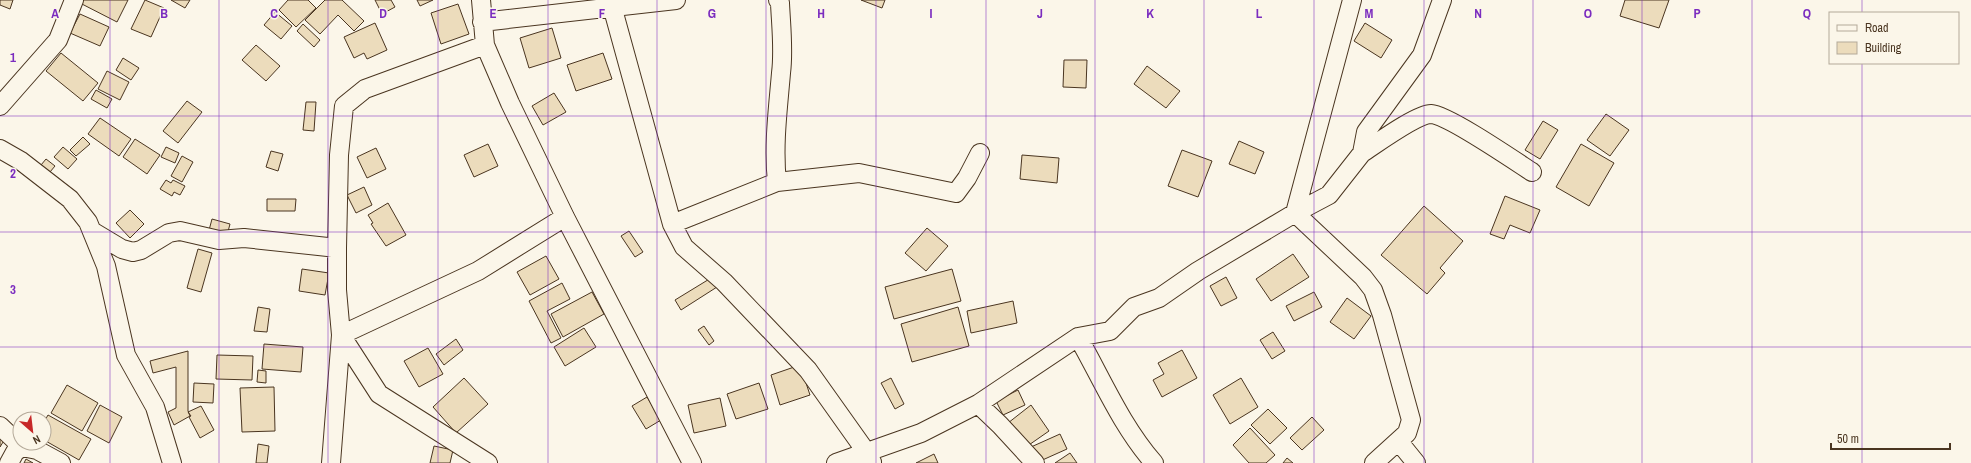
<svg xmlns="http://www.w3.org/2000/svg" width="1971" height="463" viewBox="0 0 1971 463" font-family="'Archivo Narrow',sans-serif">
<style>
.building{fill:#ecdcbc;stroke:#4a3520}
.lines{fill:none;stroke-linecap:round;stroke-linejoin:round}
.minor-casing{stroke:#4a3520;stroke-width:20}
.minor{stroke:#fbf6e9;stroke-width:18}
.grid{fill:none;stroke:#7b2cbf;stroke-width:1;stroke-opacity:0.55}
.grid-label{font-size:13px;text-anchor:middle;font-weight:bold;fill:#7b2cbf;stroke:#fbf6e9;stroke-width:3;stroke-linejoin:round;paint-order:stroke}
</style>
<rect width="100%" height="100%" fill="#fbf6e9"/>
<!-- building -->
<path class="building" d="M0,0h13l-3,9 -10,-4z
M79,0h49l-11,22 -39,-20z
M145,0l19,8 -13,29 -20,-8z
M171,0h19l-5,8z
M288,0h20l8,8 -20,19 -17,-17z
M325,0h17l22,21 -10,10 -16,-16 -18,19 -15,-14z
M375,0h16l4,7 -13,7z
M417,0h16l-13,6z
M861,0h24l-3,8z
M1625,0h44l-10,28 -39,-12z
M458,4l11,30 -28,10 -10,-31z
M275,12l17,14 -11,13 -17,-14z
M80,14l29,13 -9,19 -30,-13z
M375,23l12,27 -20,9 -3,-6 -10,5 -10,-21z
M1365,23l27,17 -11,18 -27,-17z
M303,24l17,16 -6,7 -17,-16z
M552,28l9,30 -32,10 -9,-30z
M256,45l24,21 -14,15 -24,-21z
M61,53l37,30 -15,18 -37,-30z
M603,53l9,26 -36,12 -9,-26z
M123,58l16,10 -8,12 -15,-10z
M1064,60h23l-1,28 -23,-1z
M1147,66l33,25 -14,17 -32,-24z
M107,71l22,11 -9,18 -22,-11z
M96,90l16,9 -5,9 -16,-9z
M554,93l12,19 -23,13 -11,-19z
M187,101l15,11 -24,31 -15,-12z
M306,102h10l-2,29 -11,-1z
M1606,114l23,16 -19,26 -23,-16z
M100,118l31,21 -12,17 -31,-22z
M1543,121l15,9 -18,29 -15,-9z
M83,137l7,7 -14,12 -6,-6z
M135,139l25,16 -13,19 -24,-17z
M1239,141l25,11 -9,22 -26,-10z
M488,144l10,22 -24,11 -10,-22z
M1581,144l33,19 -25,43 -33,-19z
M63,147l14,12 -9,10 -14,-12z
M166,147l13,6 -4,10 -14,-6z
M376,148l10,21 -19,9 -10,-21z
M1182,150l30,11 -14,36 -30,-11z
M271,151l12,3 -5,17 -12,-4z
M1022,155l37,3 -2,25 -37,-4z
M182,156l11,6 -11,20 -11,-6z
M46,159l9,7 -5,6 -9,-7z
M166,180l5,3 2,-3 12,6 -5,9 -6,-3 -2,4 -12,-7z
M364,187l8,18 -16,8 -9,-18z
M1505,196l35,14 -10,23 -20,-8 -6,14 -14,-5z
M267,199h29l-1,12h-28z
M388,203l18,32 -20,11 -15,-22 2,-1 -5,-8z
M1424,206l39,35 -23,27 5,5 -18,21 -46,-39z
M130,210l14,14 -14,14 -14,-15z
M212,219l18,5 -4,15 -18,-5z
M927,228l21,18 -22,25 -21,-18z
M629,231l14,21 -8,5 -14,-21z
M198,249l14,4 -11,39 -14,-4z
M1293,254l16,23 -38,24 -15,-22z
M546,256l13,23 -29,16 -13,-23z
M302,269l27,4 -4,22 -26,-4z
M952,269l9,32 -67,18 -9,-32z
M1226,277l11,21 -16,8 -11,-20z
M711,278l6,9 -36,23 -6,-10z
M562,283l8,16 -23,12 14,27 -10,5 -22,-42z
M592,292l12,22 -41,23 -12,-23z
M1314,292l8,15 -28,14 -8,-15z
M1347,298l24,18 -17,23 -24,-17z
M1013,301l4,22 -46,10 -4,-22z
M258,307l12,2 -3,23 -13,-1z
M958,307l11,39 -57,16 -11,-38z
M704,326l10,15 -5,4 -11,-15z
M584,328l12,19 -31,19 -11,-19z
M1273,332l12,19 -13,8 -12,-19z
M456,339l7,11 -19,15 -8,-11z
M264,344l39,3 -2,25 -39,-3z
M428,348l15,26 -24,13 -15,-26z
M1182,350l15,28 -35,19 -9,-17 11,-6 -6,-11z
M188,351v60l2,5 -16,9 -6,-13 8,-4v-41l-23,6 -3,-12z
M217,355l36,1 -1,24 -36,-1z
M800,365l10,30 -30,10 -9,-30z
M258,370l8,1v12l-9,-1z
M464,378l24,26 -32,29 -23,-26z
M891,378l13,26 -9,5 -14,-26z
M1241,378l17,29 -28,17 -17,-29z
M194,383l20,1 -1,19 -20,-1z
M759,383l9,26 -32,10 -9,-25z
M67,385l31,18 -16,28 -31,-18z
M274,387l1,44 -33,1 -2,-44z
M1018,390l7,15 -22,10 -7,-14z
M647,397l14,23 -15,9 -14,-23z
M720,398l6,28 -32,7 -6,-28z
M100,405l22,12 -13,26 -22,-12z
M1031,405l18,26 -23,16 -18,-24z
M201,406l13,24 -14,8 -11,-21 2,-1 -3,-4z
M1268,409l19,19 -17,16 -19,-19z
M48,415l43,24 -12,21 -35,-20v-18z
M1312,417l12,13 -22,20 -12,-12z
M1250,428l25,27 -9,8h-17l-16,-18z
M0,429l8,5 -8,13z
M1060,434l7,15 -29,13 -7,-15z
M258,444l11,2 -2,17h-11z
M434,446l19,4 -3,13h-20z
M1070,453l7,10h-22z
M934,454l4,9h-22z
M1287,458l6,5h-10z
M26,459l7,4h-9z"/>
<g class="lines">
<!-- minor casing -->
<g class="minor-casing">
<path id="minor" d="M481,0l4,45 25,58 55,114 127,246
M1352,0l-57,213 68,64 10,13 9,25 29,105 -4,13 -33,30
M612,6l60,218 12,23 40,35 84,88 59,83 5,9
M482,22l194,-22
M0,106l58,-66 16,-40
M0,149l21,12 49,38 18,23 18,44 20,89 29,52 17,56
M1362,153c14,-9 55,-39 69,-39 17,1 84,47 101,58
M777,182l82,-9 97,20 11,-15 13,-25
M672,224l105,-42c-4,-36 1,-73 4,-109 3,-23 0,-47 -1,-70l-2,-3
M92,231l30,18 11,3 8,-2 28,-17 11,-2 39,9 25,-2 93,10
M1078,337c25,44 43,88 76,126
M978,404l22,21 35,38
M0,426l22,21
M1399,442l17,21
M9,463l6,-11 7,-5 15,3 24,13
M331,463l10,-128 -4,-45v-42l2,-93 5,-49 21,-17 120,-44
M488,463l-109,-69 -38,-59 137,-64 87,-54
M836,463l85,-30 57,-29 100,-67 32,-6 24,-24 25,-9 39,-27 97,-58 34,-18 33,-42 4,-21 56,-77 20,-55"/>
</g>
<!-- minor -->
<use href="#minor" class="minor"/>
</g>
<!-- grid -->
<path class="grid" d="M110,0v463M219,0v463M328,0v463M438,0v463M548,0v463M657,0v463M766,0v463M876,0v463M986,0v463M1095,0v463M1204,0v463M1314,0v463M1424,0v463M1533,0v463M1642,0v463M1752,0v463M1862,0v13M1862,63v400M0,116h1971M0,232h1971M0,347h1971"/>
<g class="grid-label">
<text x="55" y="18">A</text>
<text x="164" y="18">B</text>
<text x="274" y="18">C</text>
<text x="383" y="18">D</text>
<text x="493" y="18">E</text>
<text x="602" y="18">F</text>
<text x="712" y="18">G</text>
<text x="821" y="18">H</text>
<text x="931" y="18">I</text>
<text x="1040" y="18">J</text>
<text x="1150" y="18">K</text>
<text x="1259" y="18">L</text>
<text x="1369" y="18">M</text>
<text x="1478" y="18">N</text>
<text x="1588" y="18">O</text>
<text x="1697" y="18">P</text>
<text x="1807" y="18">Q</text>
<text x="13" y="62">1</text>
<text x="13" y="178">2</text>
<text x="13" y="294">3</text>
</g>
<!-- legend -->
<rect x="1829" y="12" width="130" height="52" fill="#fbf6e9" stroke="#b4a999"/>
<rect x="1837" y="25" width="20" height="6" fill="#fbf6e9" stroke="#b4a999"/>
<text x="1865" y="32" font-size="12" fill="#4a3520">Road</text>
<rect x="1837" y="42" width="20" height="12" fill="#ecdcbc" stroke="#b4a999"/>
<text x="1865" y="52" font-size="12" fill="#4a3520">Building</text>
<!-- north arrow -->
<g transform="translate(32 431) rotate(152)"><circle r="19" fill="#fbf6e9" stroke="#b4a999"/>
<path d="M0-3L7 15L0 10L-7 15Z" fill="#c62828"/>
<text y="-6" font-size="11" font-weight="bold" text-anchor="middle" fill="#4a3520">N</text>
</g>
<!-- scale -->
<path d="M1831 443v6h119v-6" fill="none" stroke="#4a3520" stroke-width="2"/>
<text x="1837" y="443" font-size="12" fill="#4a3520" stroke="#fbf6e9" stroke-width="3" paint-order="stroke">50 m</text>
</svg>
